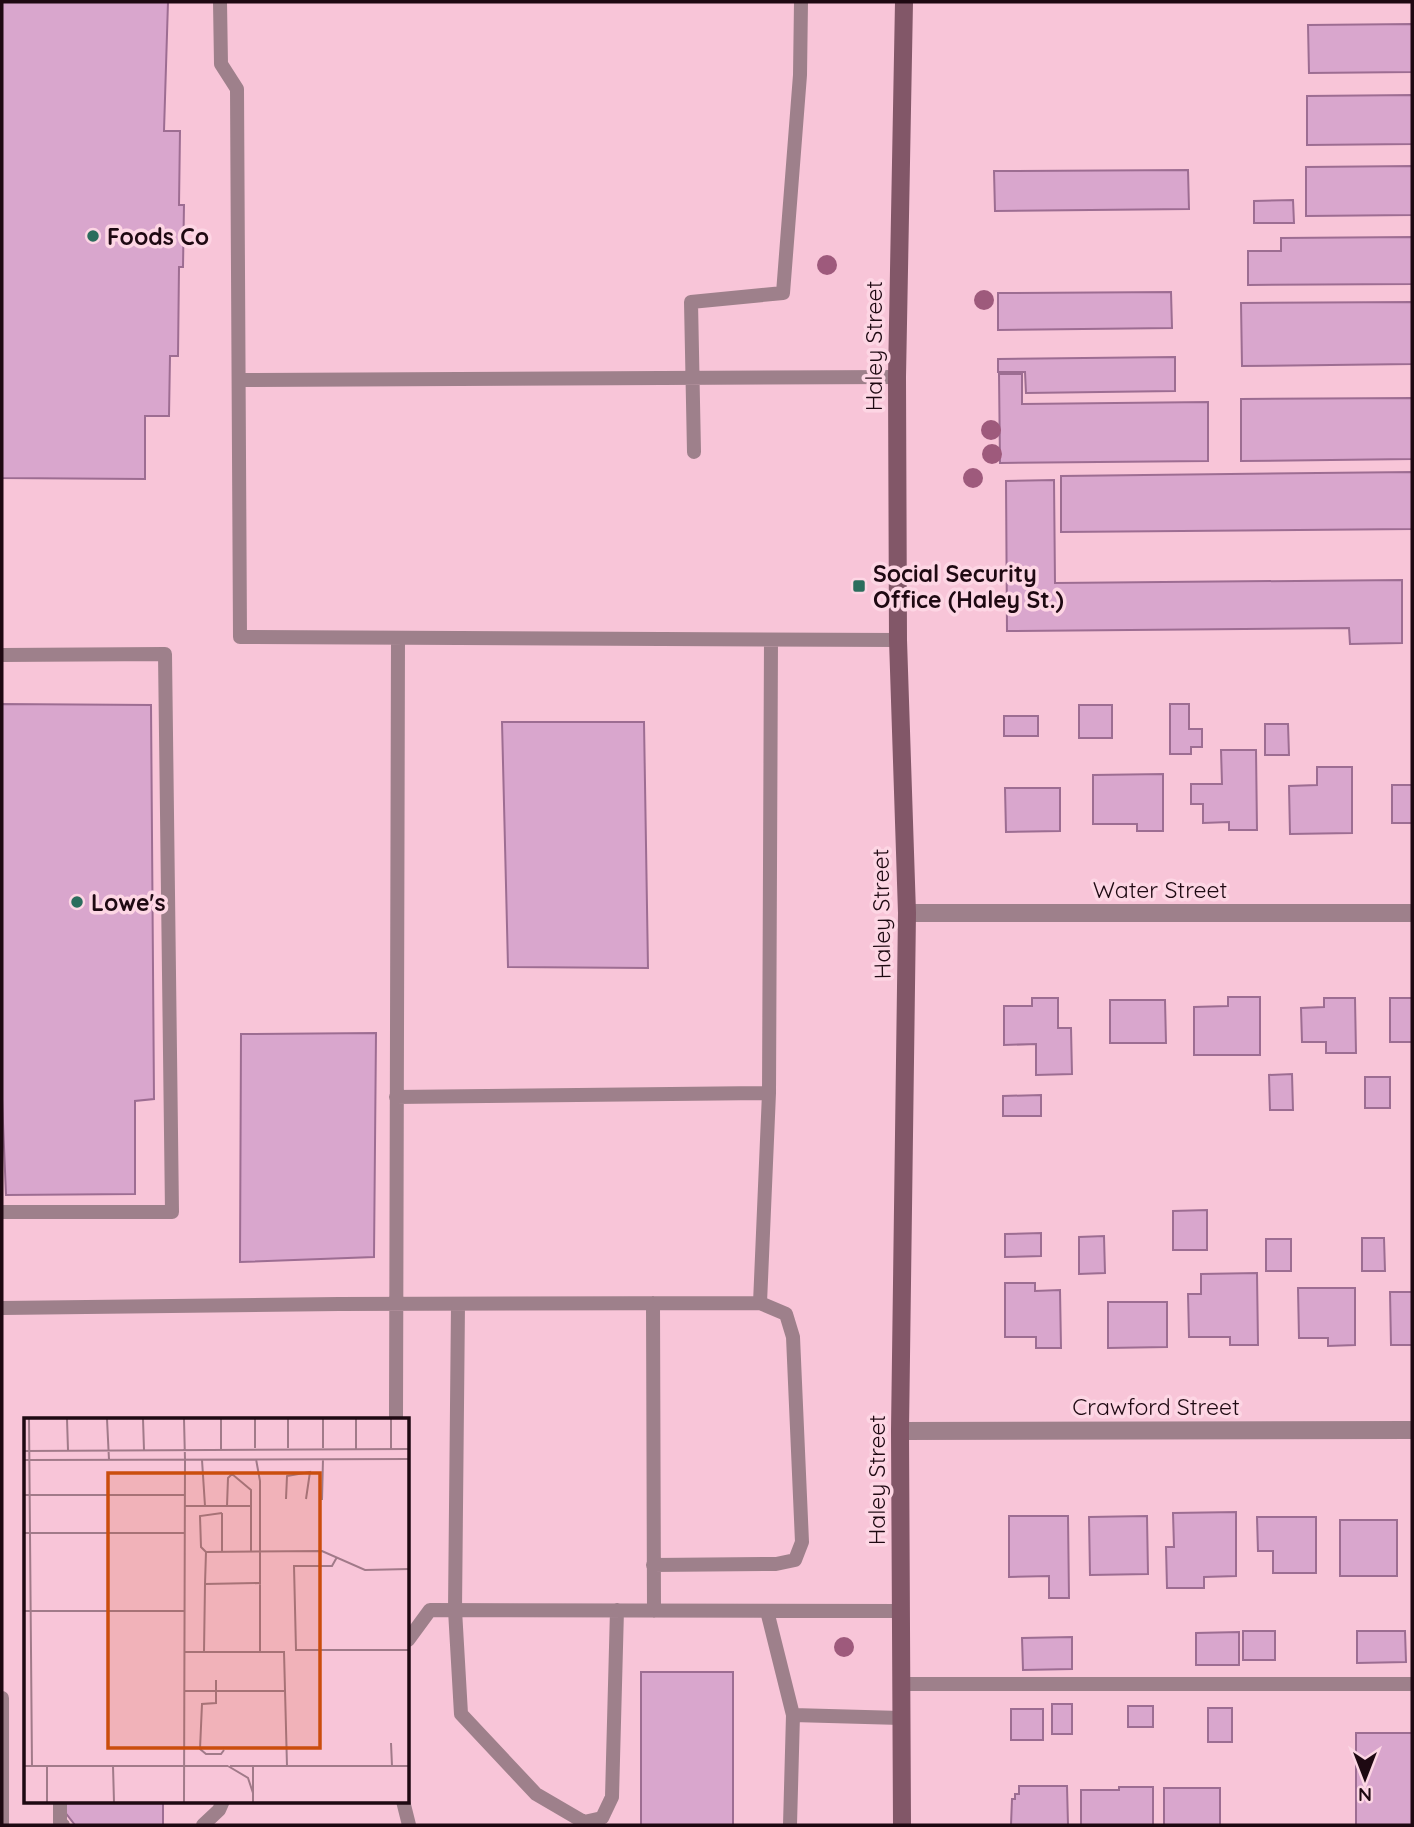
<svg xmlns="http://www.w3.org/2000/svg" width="1414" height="1827" viewBox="0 0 1414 1827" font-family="Quicksand,sans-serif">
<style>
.building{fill:#d9a6cd;stroke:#9d6d92;stroke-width:2}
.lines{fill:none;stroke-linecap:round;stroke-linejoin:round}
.lane{stroke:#9e808b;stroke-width:14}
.street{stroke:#9e808b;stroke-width:18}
.secondary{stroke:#825768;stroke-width:18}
.tree{fill:#9e5a7c}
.poi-dot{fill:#2b6d5d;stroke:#fdd6e4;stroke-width:2.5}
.labels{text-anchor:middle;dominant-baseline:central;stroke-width:7;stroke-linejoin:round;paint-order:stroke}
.poi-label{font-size:23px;font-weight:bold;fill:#1e0912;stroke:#fdd6e4;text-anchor:start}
.street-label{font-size:23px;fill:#1e0912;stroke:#fdd6e4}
.inset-road{fill:none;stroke:#a17a89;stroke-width:2}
.view{fill:#ca4d0d;fill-opacity:0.15;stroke:#ca4d0d;stroke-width:3.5}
.inset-edge{fill:none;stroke:#1e0912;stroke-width:3.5}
</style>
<rect width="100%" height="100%" fill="#f8c5d8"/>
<!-- building -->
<path class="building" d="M2,2h166l-4,129h16l-1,74h5l-1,62h-4l-1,89h-8l-1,60h-24v63l-143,-1z
M1412,24v48l-103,1 -1,-48z
M1412,95v49l-105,1v-49z
M1412,166v49l-106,1v-49z
M1188,170l1,39 -194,2 -1,-40z
M1293,200l1,23h-40v-22z
M1412,237v47l-164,1v-34h33v-13z
M1171,292l1,36 -174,2v-37z
M1412,302v62l-170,2 -1,-63z
M1175,357v34l-149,2 -1,-21h-27v-13z
M999,374h23v30l186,-2v59l-208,2z
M1412,398v61l-171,2v-62z
M1412,472v57l-351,3v-56z
M1054,480l1,103 347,-3v63l-52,1 -1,-16 -342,3 -1,-150z
M2,704l149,1 3,394 -19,2v93l-129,1 -4,-96z
M1170,704h19v25h13v18h-11v7h-21z
M1079,705h33v33h-33z
M1004,716h34v20h-34z
M502,722h142l4,246 -140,-1z
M1265,724h23l1,31h-24z
M1221,750h35l1,80h-28v-8l-26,1v-19h-12v-20h31z
M1317,767h35v66l-62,1 -1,-48 28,-1z
M1163,774v57h-26v-7h-44v-49z
M1392,785h20v38h-20z
M1005,788h55v43l-54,1z
M1228,997h32v58h-66v-48l34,-1z
M1032,998h26v30h13l1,46 -36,1v-31l-32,1v-39h28z
M1324,998h31l1,55h-30v-11h-24l-1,-34 23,-1z
M1390,998h22v44h-22z
M1110,1000h55l1,43h-56z
M376,1033l-2,224 -134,5 1,-228z
M1292,1074l1,36h-23l-1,-35z
M1365,1077h25v31h-25z
M1041,1095v21h-38v-20z
M1207,1210v40h-34v-39z
M1041,1233v23l-36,1v-23z
M1104,1236l1,37 -26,1v-37z
M1362,1238h22l1,33h-23z
M1266,1239h25v32h-25z
M1257,1273l1,72h-28v-8h-41l-1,-43h13v-20z
M1005,1283h30v8l25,-1 1,58h-25v-11h-31z
M1298,1288h57v57l-27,1v-8h-29z
M1390,1292h22v53h-21z
M1108,1302h59v45l-59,1z
M1236,1512v64l-32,1v11h-37l-1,-41h8l-1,-34z
M1009,1516h59l1,82h-20v-22l-40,1z
M1147,1516l1,58 -58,1 -1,-58z
M1257,1517h59v56h-43v-22h-15z
M1340,1520h57v56h-57z
M1243,1631h32v29h-32z
M1357,1631h48l1,31 -49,1z
M1239,1632v33h-43v-32z
M1072,1637v32l-49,1 -1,-32z
M641,1672h92v153h-92z
M1052,1704h20v30h-20z
M1128,1706h25v21h-25z
M1208,1708h24v34h-24z
M1011,1709h32v31h-32z
M1356,1733h56v92h-56z
M1019,1786h48l1,39h-57l1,-26h3v-5h4z
M1119,1787h34v38h-72v-35h38z
M1164,1788h56v37h-56z
M66,1801h97v24h-88l-14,-18z"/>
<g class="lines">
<!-- lane -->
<path class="lane" d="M220,2l1,62 16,25 3,548 658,3
M240,380l657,-3
M694,452l-3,-150 92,-9 17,-218 1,-73
M2,655l163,-1 7,558h-170
M396,1097l373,-4 2,-453
M653,1303l1,308
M458,1304l-3,306 6,104 75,80 48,28 18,-4 10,-21 5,-187
M2,1308l337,-4 421,-1 9,-210
M396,1419l2,-781
M653,1565l123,-1 19,-4 7,-18 -9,-205 -7,-23 -26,-11
M767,1611l26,104 -3,110
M408,1640l22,-30 471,1
M901,1684h511
M2,1698v127
M793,1715l108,3
M60,1801v22l3,2
M403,1801l6,24
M203,1825l16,-15 4,-9"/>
<!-- street -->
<path class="street" d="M907,913h505
M900,1431l512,-1"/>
<!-- secondary -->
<path class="secondary" d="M902,1825l-2,-394 7,-518 -9,-273 -1,-263 7,-375"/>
</g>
<!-- trees -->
<g class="tree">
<circle cx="827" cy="265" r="10"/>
<circle cx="984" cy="300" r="10"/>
<circle cx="991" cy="430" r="10"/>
<circle cx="992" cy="454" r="10"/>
<circle cx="973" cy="478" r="10"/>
<circle cx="844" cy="1647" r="10"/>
</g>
<!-- markers -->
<g class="poi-dot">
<circle cx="93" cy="236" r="7"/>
<rect x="852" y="579" width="14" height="14" rx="3.5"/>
<circle cx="77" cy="902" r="7"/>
</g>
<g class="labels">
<!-- poi labels -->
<g class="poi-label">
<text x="107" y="236">Foods Co</text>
<text x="873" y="573">Social Security<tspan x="873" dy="26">Office (Haley St.)</tspan></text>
<text x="91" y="902">Lowe's</text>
</g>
<!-- street labels -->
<g class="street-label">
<text transform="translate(873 346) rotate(-90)">Haley Street</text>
<text x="1160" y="889">Water Street</text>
<text transform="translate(881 914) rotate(-91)">Haley Street</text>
<text x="1156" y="1406">Crawford Street</text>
<text transform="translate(876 1480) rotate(-90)">Haley Street</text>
</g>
</g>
<!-- overview -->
<g transform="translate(24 1418)">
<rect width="385" height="385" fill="#f8c5d8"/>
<path class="inset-road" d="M5,1l3,347M43,1l1,31M83,1l2,41M119,1l1,31M160,1l1,41M197,1v30M231,1v29M264,1v29M299,1v29M332,1v30M367,1v30M0,33l385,-2M232,41l4,22v171M0,42l385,-1M178,42l3,46M0,77h161M262,81l1,-23 23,-4 -4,27M298,82l1,-41M161,88h67M203,88l1,-28 4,-4 19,16v62M198,95v39M0,115h161M182,134l-5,-5 -1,-31 22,-3M313,139l-5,9h-38l2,84h113M181,166l1,-32 116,-1 43,19 44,-1M0,193h160M161,234h99l3,114M180,234l1,-68 56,-1M192,262v23l-14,1 -2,45 6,5h15l3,-4M161,273h99M367,325l1,23M0,348h160M23,348v36M89,348l1,36M160,348h44M204,348l20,12 5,15M206,348h179M160,384l1,-342M229,384v-36"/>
<path class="view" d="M84,55h212v275h-212z"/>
<rect width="385" height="385" class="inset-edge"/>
</g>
<!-- border -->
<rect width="1414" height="1827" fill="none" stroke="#1e0912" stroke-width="7"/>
<!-- north arrow -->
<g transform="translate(1365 1778) rotate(180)" stroke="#fdd6e4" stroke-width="5" paint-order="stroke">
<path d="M0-5L12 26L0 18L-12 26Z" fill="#1e0912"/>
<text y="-10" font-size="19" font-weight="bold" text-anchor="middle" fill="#1e0912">N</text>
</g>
</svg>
